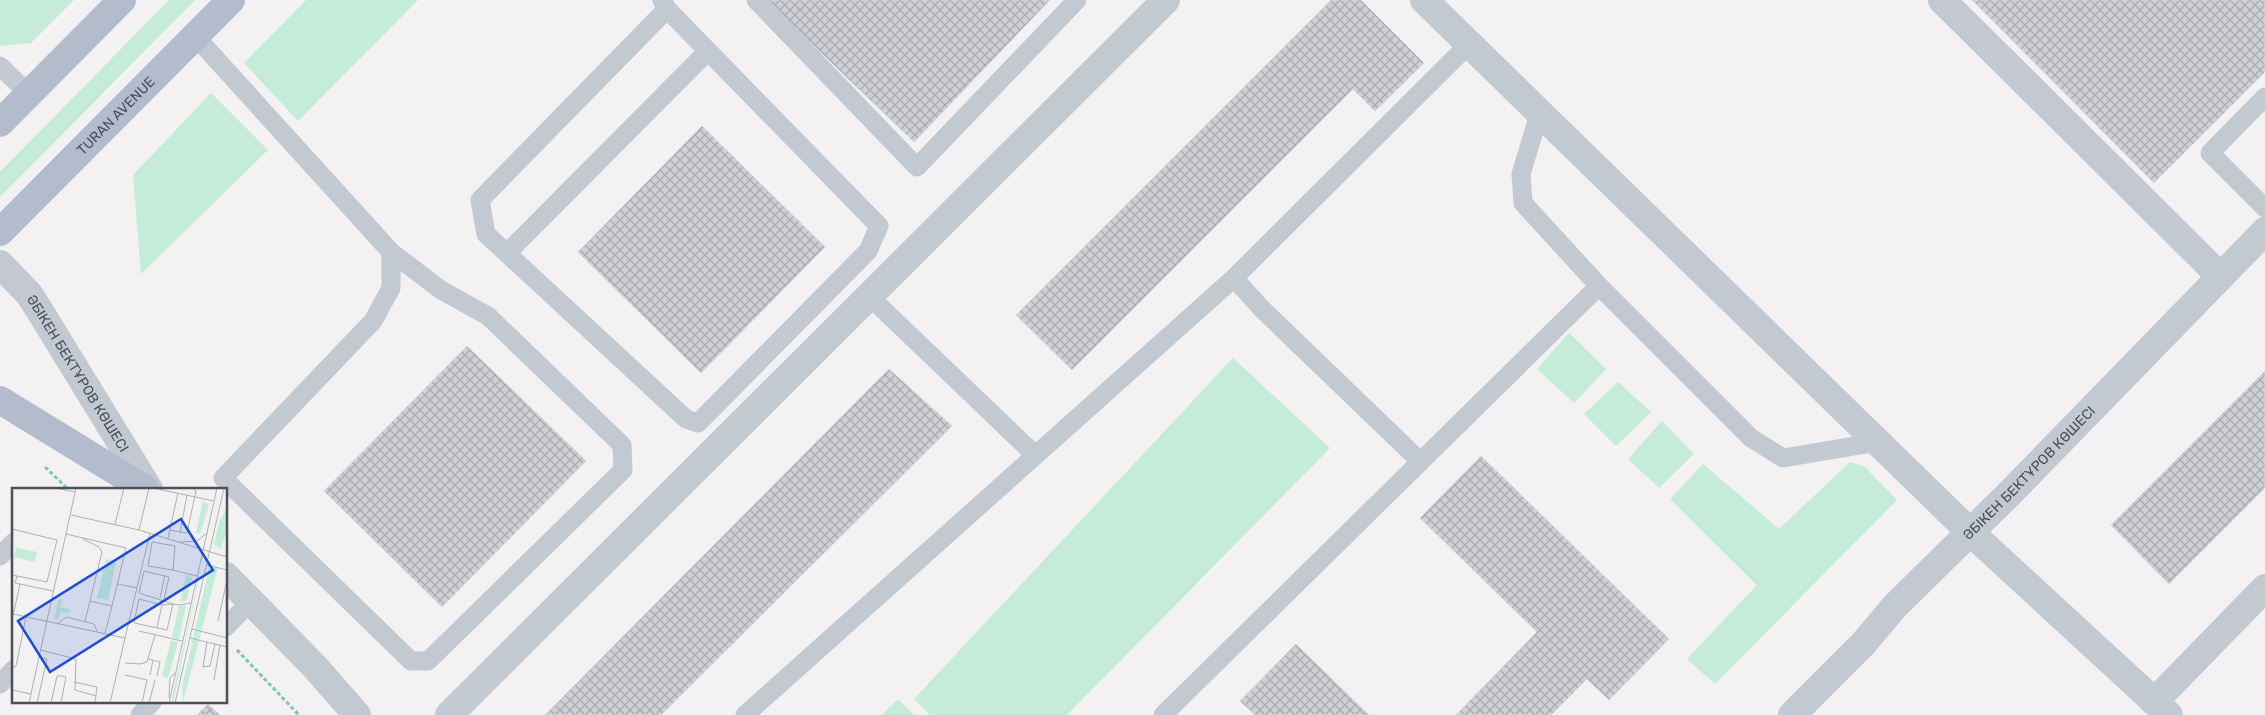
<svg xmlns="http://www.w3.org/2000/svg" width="2265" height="715" viewBox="0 0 2265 715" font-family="Rubik,sans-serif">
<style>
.green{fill:#c4ecd9}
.building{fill:url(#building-cross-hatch);stroke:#d5d6dc}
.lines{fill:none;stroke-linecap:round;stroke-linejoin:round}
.path{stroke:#7fc7ae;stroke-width:3;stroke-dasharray:4 2.5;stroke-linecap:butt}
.lane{stroke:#c3c9d1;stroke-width:19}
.street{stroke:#c3c9d1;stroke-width:28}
.primary{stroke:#b3bccd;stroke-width:28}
.labels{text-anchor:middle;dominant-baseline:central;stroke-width:4.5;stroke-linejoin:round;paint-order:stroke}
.street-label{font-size:14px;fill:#4a515d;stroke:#fff}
.inset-road{fill:none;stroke:#afb1b6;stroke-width:1}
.view{fill:#1d4ed8;fill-opacity:0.15;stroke:#1d4ed8;stroke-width:2.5}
.inset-edge{fill:none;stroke:#4a515d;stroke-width:2.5}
</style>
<defs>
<pattern id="building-cross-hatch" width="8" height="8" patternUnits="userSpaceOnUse" patternTransform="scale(1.25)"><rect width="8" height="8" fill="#ced0d5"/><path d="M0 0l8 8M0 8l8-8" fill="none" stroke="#a9abb0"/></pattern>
</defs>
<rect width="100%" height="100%" fill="#f3f1f1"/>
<!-- green -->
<path class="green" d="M0,0h74l-43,43 -31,3z
M169,0h26l-195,197v-25z
M306,0h112l-120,121 -54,-58z
M211,93l57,57 -127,124 -8,-99z
M1569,333l37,36 -32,34 -37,-34z
M1233,358l97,90 -263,267h-137l-16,-16z
M1618,382l33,30 -35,34 -32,-32z
M1662,421l32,33 -35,34 -31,-29z
M1850,462l15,5 32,33 -182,184 -28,-25 70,-74 -87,-86 33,-35 76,65z
M898,699l16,16h-32z"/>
<!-- building -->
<path class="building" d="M766,0h284l-136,142z
M1331,0h30l63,63 -49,48 -22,-22 -281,281 -56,-55z
M1972,0h293v72l-111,111z
M702,126l123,121 -124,126 -123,-121z
M467,346l119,115 -144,146 -118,-116z
M889,369l63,57 -291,289h-116z
M2265,371v117l-96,96 -58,-59z
M1481,456l188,183 -60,61 -22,-21 -36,36h-95l81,-83 -117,-114z
M1296,644l73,71h-114l-15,-14z
M208,704l12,11h-23z"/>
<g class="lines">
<!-- path -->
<path class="path" d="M45,467l23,22
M237,650l62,65"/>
<!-- lane -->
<path class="lane" d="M662,0l5,9 212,217 -11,25 -170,172 -12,-4 -200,-185 -6,-34 187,-191
M756,0l161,167 160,-167
M195,36l196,216v36l-18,33 -150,157 188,183h17l195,-191 -1,-25 -134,-129 -47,-26 -50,-38
M0,66l29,28
M2265,97l-55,56 55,55
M1540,111l-19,63 2,29 76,83 152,152 32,20 95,-16
M507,253l201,-202
M869,296l166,159
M1420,461l-158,-152 -28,-31 234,-233
M0,556l14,-14
M226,627l24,-25
M0,684l14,-15
M140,715l13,-14
M745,715l489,-437
M1163,715l436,-429"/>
<!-- street -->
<g class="street">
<path d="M1424,0l546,532 199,183"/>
<path d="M1942,0l278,276"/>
<path id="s1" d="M0,264l29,30 9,14 111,181"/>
<path d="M226,576l89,91 42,48"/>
<path d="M2154,702l111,-114"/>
<path d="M449,715l717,-715"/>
<path id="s2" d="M1792,715l71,-71 32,-38 115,-113 255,-262"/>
</g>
<!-- primary -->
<g class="primary">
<path d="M0,123l122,-123"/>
<path id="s3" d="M0,232l231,-232"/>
<path d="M0,400l145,89"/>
</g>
</g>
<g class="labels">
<!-- street labels -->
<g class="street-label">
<text stroke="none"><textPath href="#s3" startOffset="164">TURAN AVENUE</textPath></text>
<text stroke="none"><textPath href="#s1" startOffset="135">ӘБІКЕН БЕКТҰРОВ КӨШЕСІ</textPath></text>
<text stroke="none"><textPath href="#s2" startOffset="339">ӘБІКЕН БЕКТҰРОВ КӨШЕСІ</textPath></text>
</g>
</g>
<!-- overview -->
<g transform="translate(12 488)">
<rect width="215" height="215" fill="#f3f1f1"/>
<path d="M191,13l6,4 -9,29 -4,-1zM4,60l21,4 -2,10 -21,-5zM192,66l-31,149h-2zM94,71l10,2 -8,39 -11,-2zM200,78l6,1 -35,136 -1,-16 27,-119zM174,87l6,2 -5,23 -7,2zM47,110l3,1 -2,8 10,2 -1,4 -8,-1 -3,8 -4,-1zM174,117l-7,34 -7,-2 7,-31zM159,152l7,2 -10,36 -6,-2z" fill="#c4ecd9"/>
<path d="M215,19v23l-6,19 -7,-4 5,-23z" fill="#c4ecd9"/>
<path class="inset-road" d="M44,0l19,4M141,0l61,13M59,27l68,15 88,27M103,36l9,-36M0,41l45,11M127,42l10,-42M157,42l18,3 9,-42 -4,-3M168,45l7,-38M54,46l60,14 -14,58M156,50l10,-45M71,51l16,8 3,5 -17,69M168,54l17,-1 10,-8M195,77l20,5M161,82l-25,-4 4,-24 23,4 -2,24 24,6M0,87l35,7 10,-42M5,88l-2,7 38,8M106,96l19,4M148,110l5,-23M152,111l5,-22 -25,-6 -5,22 34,11 -6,26 -33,-7 5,-24 23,6 11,-1 6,1 12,-2M78,113l22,5 -7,27M1,126l112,24 -15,65M0,132l8,-36M206,133l9,-41M46,135l9,-6 27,7 3,7M145,140l5,-23M180,141l35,9M127,143l43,10M113,150l25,-105M178,150l37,9M195,154l-4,25 7,-1 5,-22M29,162l35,9 -1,31 21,6M136,171l12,3 -3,14M113,175l15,1 7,-2 8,-27M0,180l4,-2 10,-49M113,187l22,5 -5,23M138,187l3,-15M202,192l6,-35M62,194l23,5 -2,16M0,202l19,4M157,210l1,-20 5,-5M17,215l47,-215M25,215l10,-44 -8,-2M39,215l6,-27h5l4,1 -5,26M137,215l6,-23M157,215l48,-215M163,215l49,-215"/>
<path class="view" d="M169,31l32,51 -163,102 -32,-51z"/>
<rect width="215" height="215" class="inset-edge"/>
</g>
</svg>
